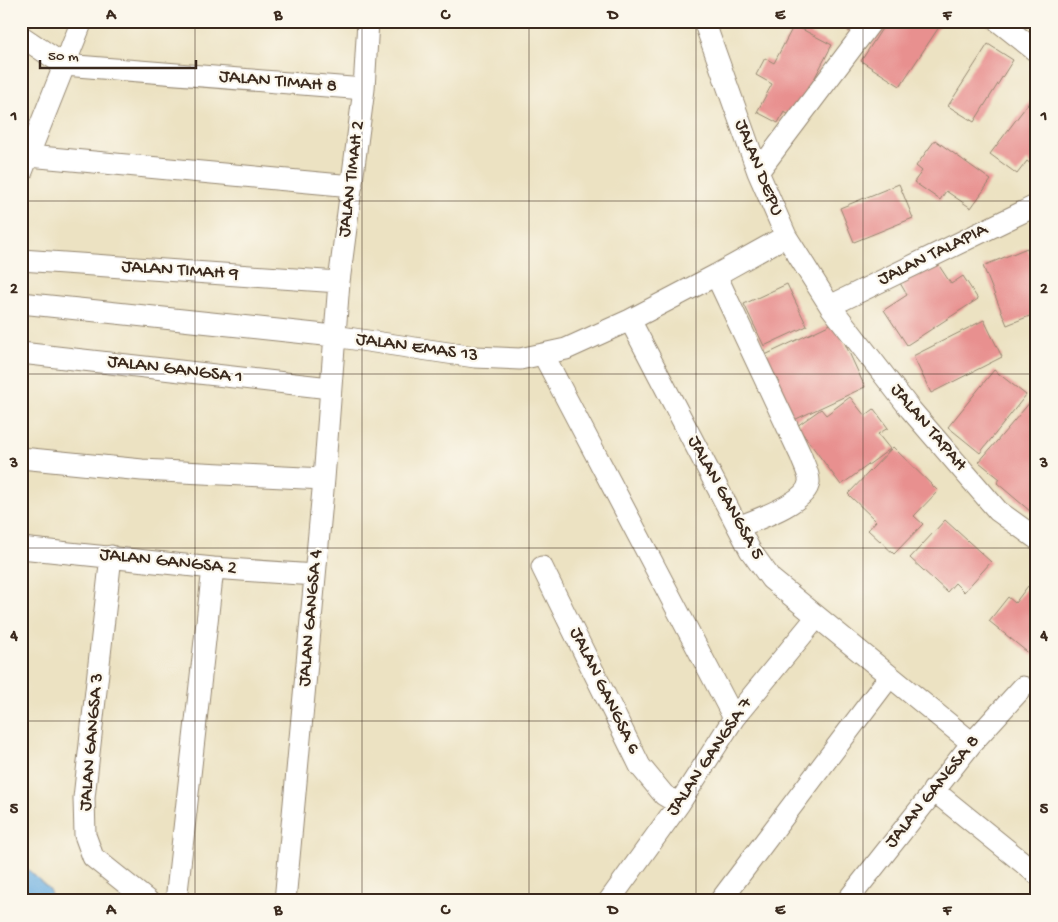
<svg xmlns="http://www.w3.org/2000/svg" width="1058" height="922" viewBox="0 0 1058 922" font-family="'Gochi Hand',sans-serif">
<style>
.water{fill:#6db0e2;stroke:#546d80}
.building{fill:#e8908f}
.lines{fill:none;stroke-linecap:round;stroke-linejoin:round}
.minor-casing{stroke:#948670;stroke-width:23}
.minor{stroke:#fff;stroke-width:21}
.grid{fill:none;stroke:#3b2a1e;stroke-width:1;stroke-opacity:0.55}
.labels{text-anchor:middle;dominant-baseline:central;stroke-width:4.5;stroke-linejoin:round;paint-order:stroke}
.street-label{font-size:19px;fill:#3b2a1e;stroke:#fbf7ec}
.neatline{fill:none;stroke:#3b2a1e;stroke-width:2}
.grid-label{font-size:16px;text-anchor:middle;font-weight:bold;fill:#3b2a1e}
</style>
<rect width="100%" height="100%" fill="#fbf7ec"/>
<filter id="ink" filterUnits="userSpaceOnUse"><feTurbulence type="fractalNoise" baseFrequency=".02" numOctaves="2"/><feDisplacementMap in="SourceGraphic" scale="10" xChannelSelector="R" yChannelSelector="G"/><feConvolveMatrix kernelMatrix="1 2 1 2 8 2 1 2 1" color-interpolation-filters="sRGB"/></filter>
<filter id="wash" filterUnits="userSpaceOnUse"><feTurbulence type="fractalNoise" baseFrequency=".0096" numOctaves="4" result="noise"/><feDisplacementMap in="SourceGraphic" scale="20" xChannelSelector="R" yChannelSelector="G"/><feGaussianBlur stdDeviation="1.12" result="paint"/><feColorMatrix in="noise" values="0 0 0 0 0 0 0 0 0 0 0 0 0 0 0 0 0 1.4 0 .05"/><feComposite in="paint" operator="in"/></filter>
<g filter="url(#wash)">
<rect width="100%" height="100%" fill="#ece2c2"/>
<!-- water -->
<path class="water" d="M21,863l28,26 4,12h-32z"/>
<g id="blocks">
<!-- building -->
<path class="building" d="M837,21h30l-13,15z
M887,21h56l-43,65 -39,-25z
M794,25l38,20 -38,72 -10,-5 -6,11 -21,-11 15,-28 -16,-9 9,-17 9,5z
M988,44l25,16 -39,62 -26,-16z
M1037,92v77l-10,-8 -10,13 -27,-20z
M935,140l56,40 -20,28 -25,-17 -6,9 -26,-18 8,-11 -6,-5z
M899,184l14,34 -59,24 -14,-34z
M1027,248l10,24v3l-7,3 7,16v19l-30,12 -24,-59z
M936,261l15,23 12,-8 15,23 -71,46 -23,-35 23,-15 -7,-12z
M787,284l20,42 -43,20 -20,-42z
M984,320l18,37 -71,36 -18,-37z
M835,322l30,65 -71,33 -31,-64z
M994,370l32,25 -46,58 -32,-26z
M1037,394v123l-40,-34 3,-4 -21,-17z
M850,397l15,19 9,-7 14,19 -10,6 12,15 -49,36 -44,-59 24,-17 5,6z
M893,447l45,44 -24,25 9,8 -29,30 -26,-24 8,-9 -28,-27z
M945,520l46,42 -27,30 -9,-9 -8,9 -37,-34z
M1028,586l9,7v57l-5,6 -43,-35 19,-24 7,6z"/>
</g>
</g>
<g filter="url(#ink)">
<use href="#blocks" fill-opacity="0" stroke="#948670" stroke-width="1"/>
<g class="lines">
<!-- minor casing -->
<g class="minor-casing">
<path id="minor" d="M704,21l54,151 28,64 44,70 81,104 87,101 39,28
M998,21l39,31
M21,36l43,29 300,24
M21,151l8,5 323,30
M758,172l114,-151
M21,174l61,-153
M21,260l318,22
M716,275l85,181c2,7 9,19 8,26 -2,21 -54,38 -71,45
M21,303l313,33 141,21 45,2 46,-10 64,-29 86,-45 70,-39
M830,306l207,-101
M630,320l120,230 21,29 201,164
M21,353l309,35
M543,354l191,364
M21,458l121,12 182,9
M21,548l192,20 102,7
M111,556l-27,242 1,37 8,22 55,44
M542,567l98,199 24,29 15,9
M933,790l104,84
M176,901l37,-333
M285,901l39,-422 15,-197 25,-193 4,-68
M609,901l70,-97 55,-86 82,-100
M720,901l170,-225
M847,901l125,-158 51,-56"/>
</g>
<!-- minor -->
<use href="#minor" class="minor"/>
</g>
</g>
<!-- grid -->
<path class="grid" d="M195,21v880M362,21v880M529,21v880M696,21v880M863,21v880M21,201h1016M21,374h1016M21,548h1016M21,721h1016"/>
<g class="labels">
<!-- street labels -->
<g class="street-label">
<text transform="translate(278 82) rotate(5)">JALAN TIMAH 8</text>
<text transform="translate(758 168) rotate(68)">JALAN DEPU</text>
<text transform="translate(352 179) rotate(-83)">JALAN TIMAH 2</text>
<text transform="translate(933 255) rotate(-26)">JALAN TALAPIA</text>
<text transform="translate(180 271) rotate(4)">JALAN TIMAH 9</text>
<text transform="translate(417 348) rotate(8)">JALAN EMAS 13</text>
<text transform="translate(175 370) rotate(7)">JALAN GANGSA 1</text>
<text transform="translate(928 428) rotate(50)">JALAN TAPAH</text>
<text transform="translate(725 498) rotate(61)">JALAN GANGSA 5</text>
<text transform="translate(168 562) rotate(6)">JALAN GANGSA 2</text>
<text transform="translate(311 618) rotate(-85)">JALAN GANGSA 4</text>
<text transform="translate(604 691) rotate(64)">JALAN GANGSA 6</text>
<text transform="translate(92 742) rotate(-85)">JALAN GANGSA 3</text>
<text transform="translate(710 757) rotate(-56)">JALAN GANGSA 7</text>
<text transform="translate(933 792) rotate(-51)">JALAN GANGSA 8</text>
</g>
</g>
<!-- margin -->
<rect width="1058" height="922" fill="none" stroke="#fbf7ec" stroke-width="55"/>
<!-- scale -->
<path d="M40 60v8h156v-8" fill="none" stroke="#3b2a1e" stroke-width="2.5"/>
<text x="48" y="60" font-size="15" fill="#3b2a1e" stroke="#fbf7ec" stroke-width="4" paint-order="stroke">50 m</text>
<rect x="28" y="28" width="1002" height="866" class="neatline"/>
<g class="grid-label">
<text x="111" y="19">A</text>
<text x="278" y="19">B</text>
<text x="445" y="19">C</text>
<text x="613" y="19">D</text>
<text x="780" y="19">E</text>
<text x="947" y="19">F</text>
<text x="14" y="120">1</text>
<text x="1044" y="120">1</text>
<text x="14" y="293">2</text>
<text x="1044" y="293">2</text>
<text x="14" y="467">3</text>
<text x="1044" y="467">3</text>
<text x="14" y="640">4</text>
<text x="1044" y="640">4</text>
<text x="14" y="813">5</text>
<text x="1044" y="813">5</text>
<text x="111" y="914">A</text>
<text x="278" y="914">B</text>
<text x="445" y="914">C</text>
<text x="613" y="914">D</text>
<text x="780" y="914">E</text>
<text x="947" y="914">F</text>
</g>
</svg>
